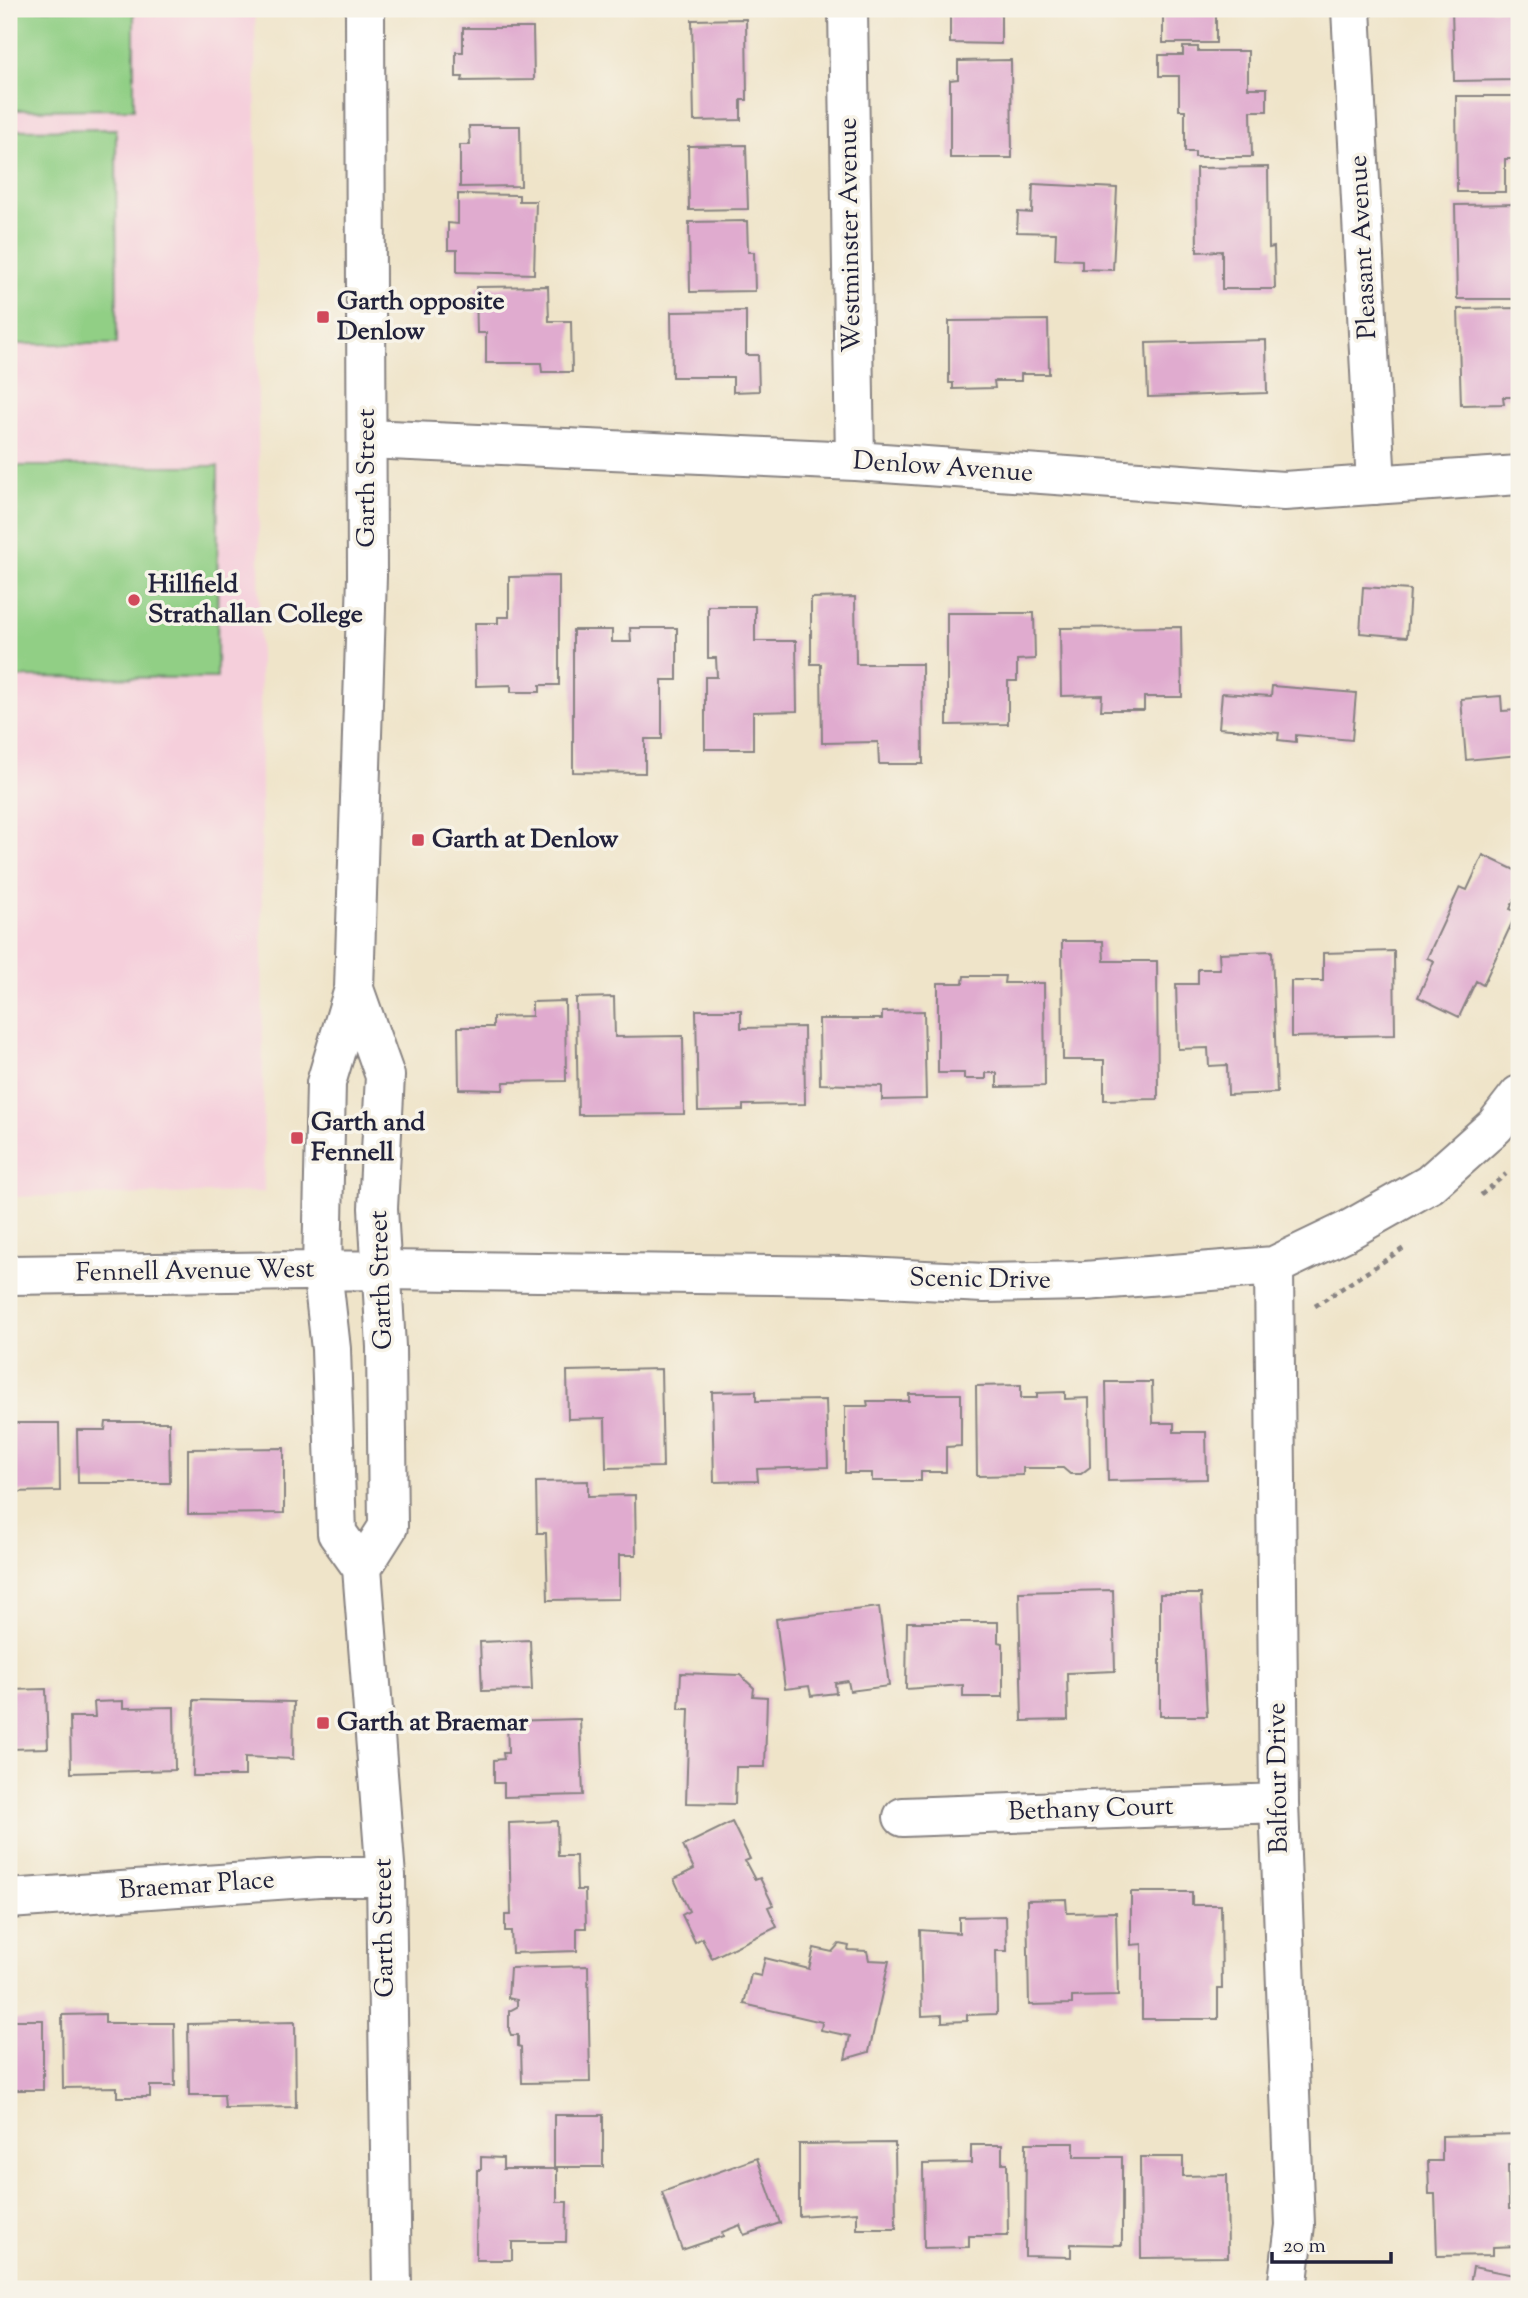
<svg xmlns="http://www.w3.org/2000/svg" width="1528" height="2298" viewBox="0 0 1528 2298" font-family="'Sorts Mill Goudy',serif">
<style>
.built{fill:#f5cfdb}
.green{fill:#91cf85;stroke:#5a7860;stroke-width:2}
.building{fill:#e0abcf}
.lines{fill:none;stroke-linecap:round;stroke-linejoin:round}
.minor-casing{stroke:#888382;stroke-width:42}
.major-casing{stroke:#888382;stroke-width:42}
.path{stroke:#888382;stroke-width:4.5;stroke-dasharray:5 5;stroke-linecap:butt}
.minor{stroke:#fff;stroke-width:38}
.major{stroke:#fff;stroke-width:38}
.poi-dot{fill:#d1495b;stroke:#f7f3e8;stroke-width:2.5}
.labels{text-anchor:middle;dominant-baseline:central;stroke-width:7;stroke-linejoin:round;paint-order:stroke}
.street-label{font-size:26px;fill:#22223b;stroke:#f7f3e8}
.poi-label{font-size:26px;font-weight:bold;fill:#22223b;stroke:#f7f3e8;text-anchor:start}
</style>
<rect width="100%" height="100%" fill="#f7f3e8"/>
<filter id="ink" filterUnits="userSpaceOnUse"><feTurbulence type="fractalNoise" baseFrequency=".0143" numOctaves="2"/><feDisplacementMap in="SourceGraphic" scale="14" xChannelSelector="R" yChannelSelector="G"/><feConvolveMatrix kernelMatrix="1 2 1 2 8 2 1 2 1" color-interpolation-filters="sRGB"/></filter>
<filter id="wash" filterUnits="userSpaceOnUse"><feTurbulence type="fractalNoise" baseFrequency=".00686" numOctaves="4" result="noise"/><feDisplacementMap in="SourceGraphic" scale="28" xChannelSelector="R" yChannelSelector="G"/><feGaussianBlur stdDeviation="1.57" result="paint"/><feColorMatrix in="noise" values="0 0 0 0 0 0 0 0 0 0 0 0 0 0 0 0 0 1.4 0 .05"/><feComposite in="paint" operator="in"/></filter>
<g filter="url(#wash)">
<rect width="100%" height="100%" fill="#efe4c9"/>
<!-- built -->
<path class="built" d="M9,9h246l9,1183 -255,5z"/>
<!-- green -->
<path class="green" d="M9,9h125v100l-125,1z
M116,129l1,215h-108v-214z
M9,466h209l-1,212 -208,-1z"/>
<g id="blocks">
<!-- building -->
<path class="building" d="M950,9h51v35l-51,-1z
M1163,9h53v34h-53z
M1452,9h63l4,71 -65,1z
M746,19l1,81h-6v20l-47,1 -2,-101z
M463,28h70l1,52 -72,1 1,-4h-7v-25h7z
M1183,47h15v4h50v37h19v23h-16l1,46h-57v-5h-10v-42h-6v-34h-20v-21h24z
M1011,60l1,98h-62v-78l8,-1v-18z
M1456,96h63l-4,63h-10v33h-48z
M469,126h51l1,60 -61,1v-42h10z
M746,145l2,64 -59,1 -1,-64z
M1268,167l1,81 5,-1 1,42h-53v-38l-25,1 -1,-84z
M1033,184l84,4 -4,82 -31,-1v-9l-27,-1 1,-26 -39,-1 1,-20 14,1z
M458,194l61,1v6h17l-2,73 -77,-2v-22h-9v-27l10,1z
M1519,204v95h-62l-2,-94z
M747,221l1,31h6l1,39 -65,1 -1,-70z
M548,286l1,35h22l1,51h-30l-1,-9h-55v-30h-9l-1,-46z
M1519,308v89h-16l1,7 -43,1 -3,-96z
M746,311v44h12l1,36 -26,1v-15h-61l-1,-65z
M1048,320l1,54h-28v7h-27l1,7 -42,1v-6h-4v-62z
M1266,340l1,53 -119,4 -2,-54z
M559,576v109h-19v7h-29v-7l-35,1 -1,-63h23v-6h11v-40z
M1363,587l47,3 -3,47 -47,-4z
M855,597l1,67h66l1,100h-44l-1,-22 -56,1 -1,-79h-10v-66z
M708,606h47v35h41l1,70 -44,1v37h-48v-72h12l-1,-19h-8z
M947,613h87l1,46 -18,1v21h-9v43l-61,1z
M1181,627l1,70h-38v13h-43l1,-15 -41,1 -1,-68z
M630,628h47v52h-15v59h-17v34l-72,-1v-142h39v12h19z
M1272,686l84,7 -4,47 -56,-5v7l-18,-2 1,-7 -60,-5 3,-35 49,3z
M1501,696l1,15 17,-1v45l-53,5 -5,-61z
M1483,855l36,17v17l-9,20 7,3 -34,73 -7,-4 -17,36 -41,-20 16,-36 -7,-3 33,-71 7,3z
M1062,941h41l1,20h53l1,138 -54,1v-40h-41z
M1272,951l5,142 -49,2 -1,-30 -18,1 -1,-18 -30,1 -2,-65h22v-15h22l-1,-16z
M1394,951l1,84 -104,2v-56h32v-28z
M964,976h41l-1,7h40l1,103 -48,1v-14h-11v6h-22v-6h-26v-90h25z
M614,997l1,40 68,-1 1,78 -106,1 -2,-117z
M565,1001l1,80 -62,1 -1,8 -44,-1 -1,-62h35v-10l39,-1v-14z
M696,1010h45v18l63,-1 1,77 -62,1v5l-45,1z
M924,1011l2,88 -44,1v-14l-62,-2 -1,-65h63v-7z
M661,1369l2,98 -57,1 -1,-50 -37,1 -1,-48z
M1106,1382h46l1,41h21v9h32l1,47 -99,2z
M1021,1385v13h16v-5l28,-1v7l24,-1 1,69 -9,7h-11l-7,-6h-40v7l-46,1 -1,-90z
M756,1391v10l70,-1 2,67 -71,2 1,12 -44,1 -2,-90z
M909,1394h52v52l-15,1v25h-25v9h-49v-8h-27v-67h23l-1,-5h42z
M106,1422h63l1,61h-92l-1,-53h28z
M9,1423h50l1,68 -51,1z
M284,1448v65l-96,1v-65z
M588,1481v15l47,-1 1,60h-17v44l-71,1 -2,-67h-9l-1,-51z
M1113,1590l2,81 -48,2 1,47 -46,1 -3,-129z
M1160,1594h41l6,122h-47z
M879,1607l10,79 -39,5 -2,-10 -13,2 1,10 -25,3 -2,-10 -24,3 -9,-70z
M907,1622h91v20l5,1v54h-40v-12l-57,4z
M530,1640l2,50 -50,1 -2,-49z
M681,1673l59,2 14,13 -1,8 14,1 -2,70h-29l-1,37 -49,-1 3,-94h-10z
M46,1689l2,59 -39,1v-59z
M194,1700l100,2 -1,57 -48,-2v19h-52z
M123,1701v7l51,-1 1,63 -104,3 -1,-56h25l-1,-15z
M580,1719l3,76 -79,2v-14h-10v-23l10,-1 -1,-6h5l-1,-32z
M557,1821l1,35h18l1,34h8l1,38h-9v23l-65,2 -1,-22h-6v-16h6l-2,-92z
M732,1822l18,37 -5,2 10,19 5,-2 13,27 -5,2 9,20 -65,31 -10,-20 -7,4 -13,-27 7,-4 -15,-32 20,-10 -11,-23z
M1131,1892h61v13h29l1,84h-4v30h-76v-75l-11,1z
M1066,1899l1,14 49,-1 2,84 -46,1v7l-43,1 -2,-105z
M1006,1916l1,35h-11l1,63 -30,1v6l-25,1v-7l-20,1 -2,-86 39,3v-16z
M839,1944l10,2 -1,4 19,1 2,9 20,1 -20,91 -24,7 5,-23 -29,-6 1,-8 -78,-18 7,-30 10,2 4,-18 44,11 5,-21 18,4z
M588,1966l2,116 -68,1 -1,-36 -3,-1v-11h-7l-2,-5v-19l8,-4v-7l-9,-2 2,-30z
M105,2014v9h69l1,63h-25v11h-33v-10l-54,1 -1,-73z
M9,2020h34v70h-34z
M295,2022l1,85 -71,1 -1,-13h-35l-1,-71z
M554,2115h49v52h-49z
M1519,2134v31h-11l1,44h10v37l-26,1v8l-56,1 -2,-62h-6l-1,-33h14v-25z
M895,2143l1,86h-39v-17l-58,4v-72z
M1026,2143h48v14h48v88l-51,-1v13l-46,-1z
M971,2145h31v18h5l1,73h-39v11l-45,1 -1,-84 48,-1z
M481,2157l22,1v11h54v33h10l-1,40h-54v18h-36l1,-90h4z
M1140,2157h43v19l44,-1 1,82 -87,1z
M757,2158l23,65 -36,12 -4,-10 -18,7 1,4 -41,14 -20,-58z
M1473,2267l46,9v13h-50z"/>
</g>
</g>
<g filter="url(#ink)">
<use href="#blocks" fill-opacity="0" stroke="#888382" stroke-width="2"/>
<g class="lines">
<!-- minor casing -->
<g class="minor-casing">
<path id="minor" d="M848,9l7,452
M1351,9l25,476
M367,439l488,22 429,30 235,-16
M1274,1266l5,537 16,422 -8,64
M382,1270l464,6 138,7 101,-2 189,-15 73,-35 83,-47 65,-58 24,-31
M903,1817l376,-14
M9,1899l310,-22h67"/>
</g>
<!-- major casing -->
<g class="major-casing">
<path id="major" d="M365,9l2,567 -13,413 -28,94 -4,186 9,80 6,184 25,35 24,309 6,412
M354,989l31,87 -7,132 8,139 2,180 -26,41
M9,1275l373,-5"/>
</g>
<!-- path -->
<path class="path" d="M1481,1195l25,-21
M1315,1306l89,-58"/>
<!-- minor -->
<use href="#minor" class="minor"/>
<!-- major -->
<use href="#major" class="major"/>
</g>
</g>
<!-- markers -->
<g class="poi-dot">
<rect x="316" y="310" width="14" height="14" rx="3.5"/>
<circle cx="134" cy="600" r="7"/>
<rect x="411" y="833" width="14" height="14" rx="3.5"/>
<rect x="290" y="1131" width="14" height="14" rx="3.5"/>
<rect x="316" y="1716" width="14" height="14" rx="3.5"/>
</g>
<g class="labels">
<!-- street labels -->
<g class="street-label">
<text transform="translate(851 235) rotate(-91)">Westminster Avenue</text>
<text transform="translate(1364 247) rotate(-93)">Pleasant Avenue</text>
<text transform="translate(943 468) rotate(4)">Denlow Avenue</text>
<text transform="translate(367 478) rotate(-90)">Garth Street</text>
<text transform="translate(195 1272) rotate(-1)">Fennell Avenue West</text>
<text transform="translate(382 1280) rotate(-92)">Garth Street</text>
<text transform="translate(980 1280) rotate(1)">Scenic Drive</text>
<text transform="translate(1279 1778) rotate(-91)">Balfour Drive</text>
<text transform="translate(1091 1810) rotate(-2)">Bethany Court</text>
<text transform="translate(197 1886) rotate(-4)">Braemar Place</text>
<text transform="translate(385 1928) rotate(-91)">Garth Street</text>
</g>
<!-- poi labels -->
<g class="poi-label">
<text x="337" y="302">Garth opposite<tspan x="337" dy="30">Denlow</tspan></text>
<text x="148" y="585">Hillfield<tspan x="148" dy="30">Strathallan College</tspan></text>
<text x="432" y="840">Garth at Denlow</text>
<text x="311" y="1123">Garth and<tspan x="311" dy="30">Fennell</tspan></text>
<text x="337" y="1723">Garth at Braemar</text>
</g>
</g>
<!-- margin -->
<rect width="1528" height="2298" fill="none" stroke="#f7f3e8" stroke-width="35"/>
<!-- scale -->
<path d="M1272 2252v10h119v-10" fill="none" stroke="#22223b" stroke-width="3.5"/>
<text x="1283" y="2252" font-size="21" fill="#22223b" stroke="#f7f3e8" stroke-width="5" paint-order="stroke">20 m</text>
</svg>
